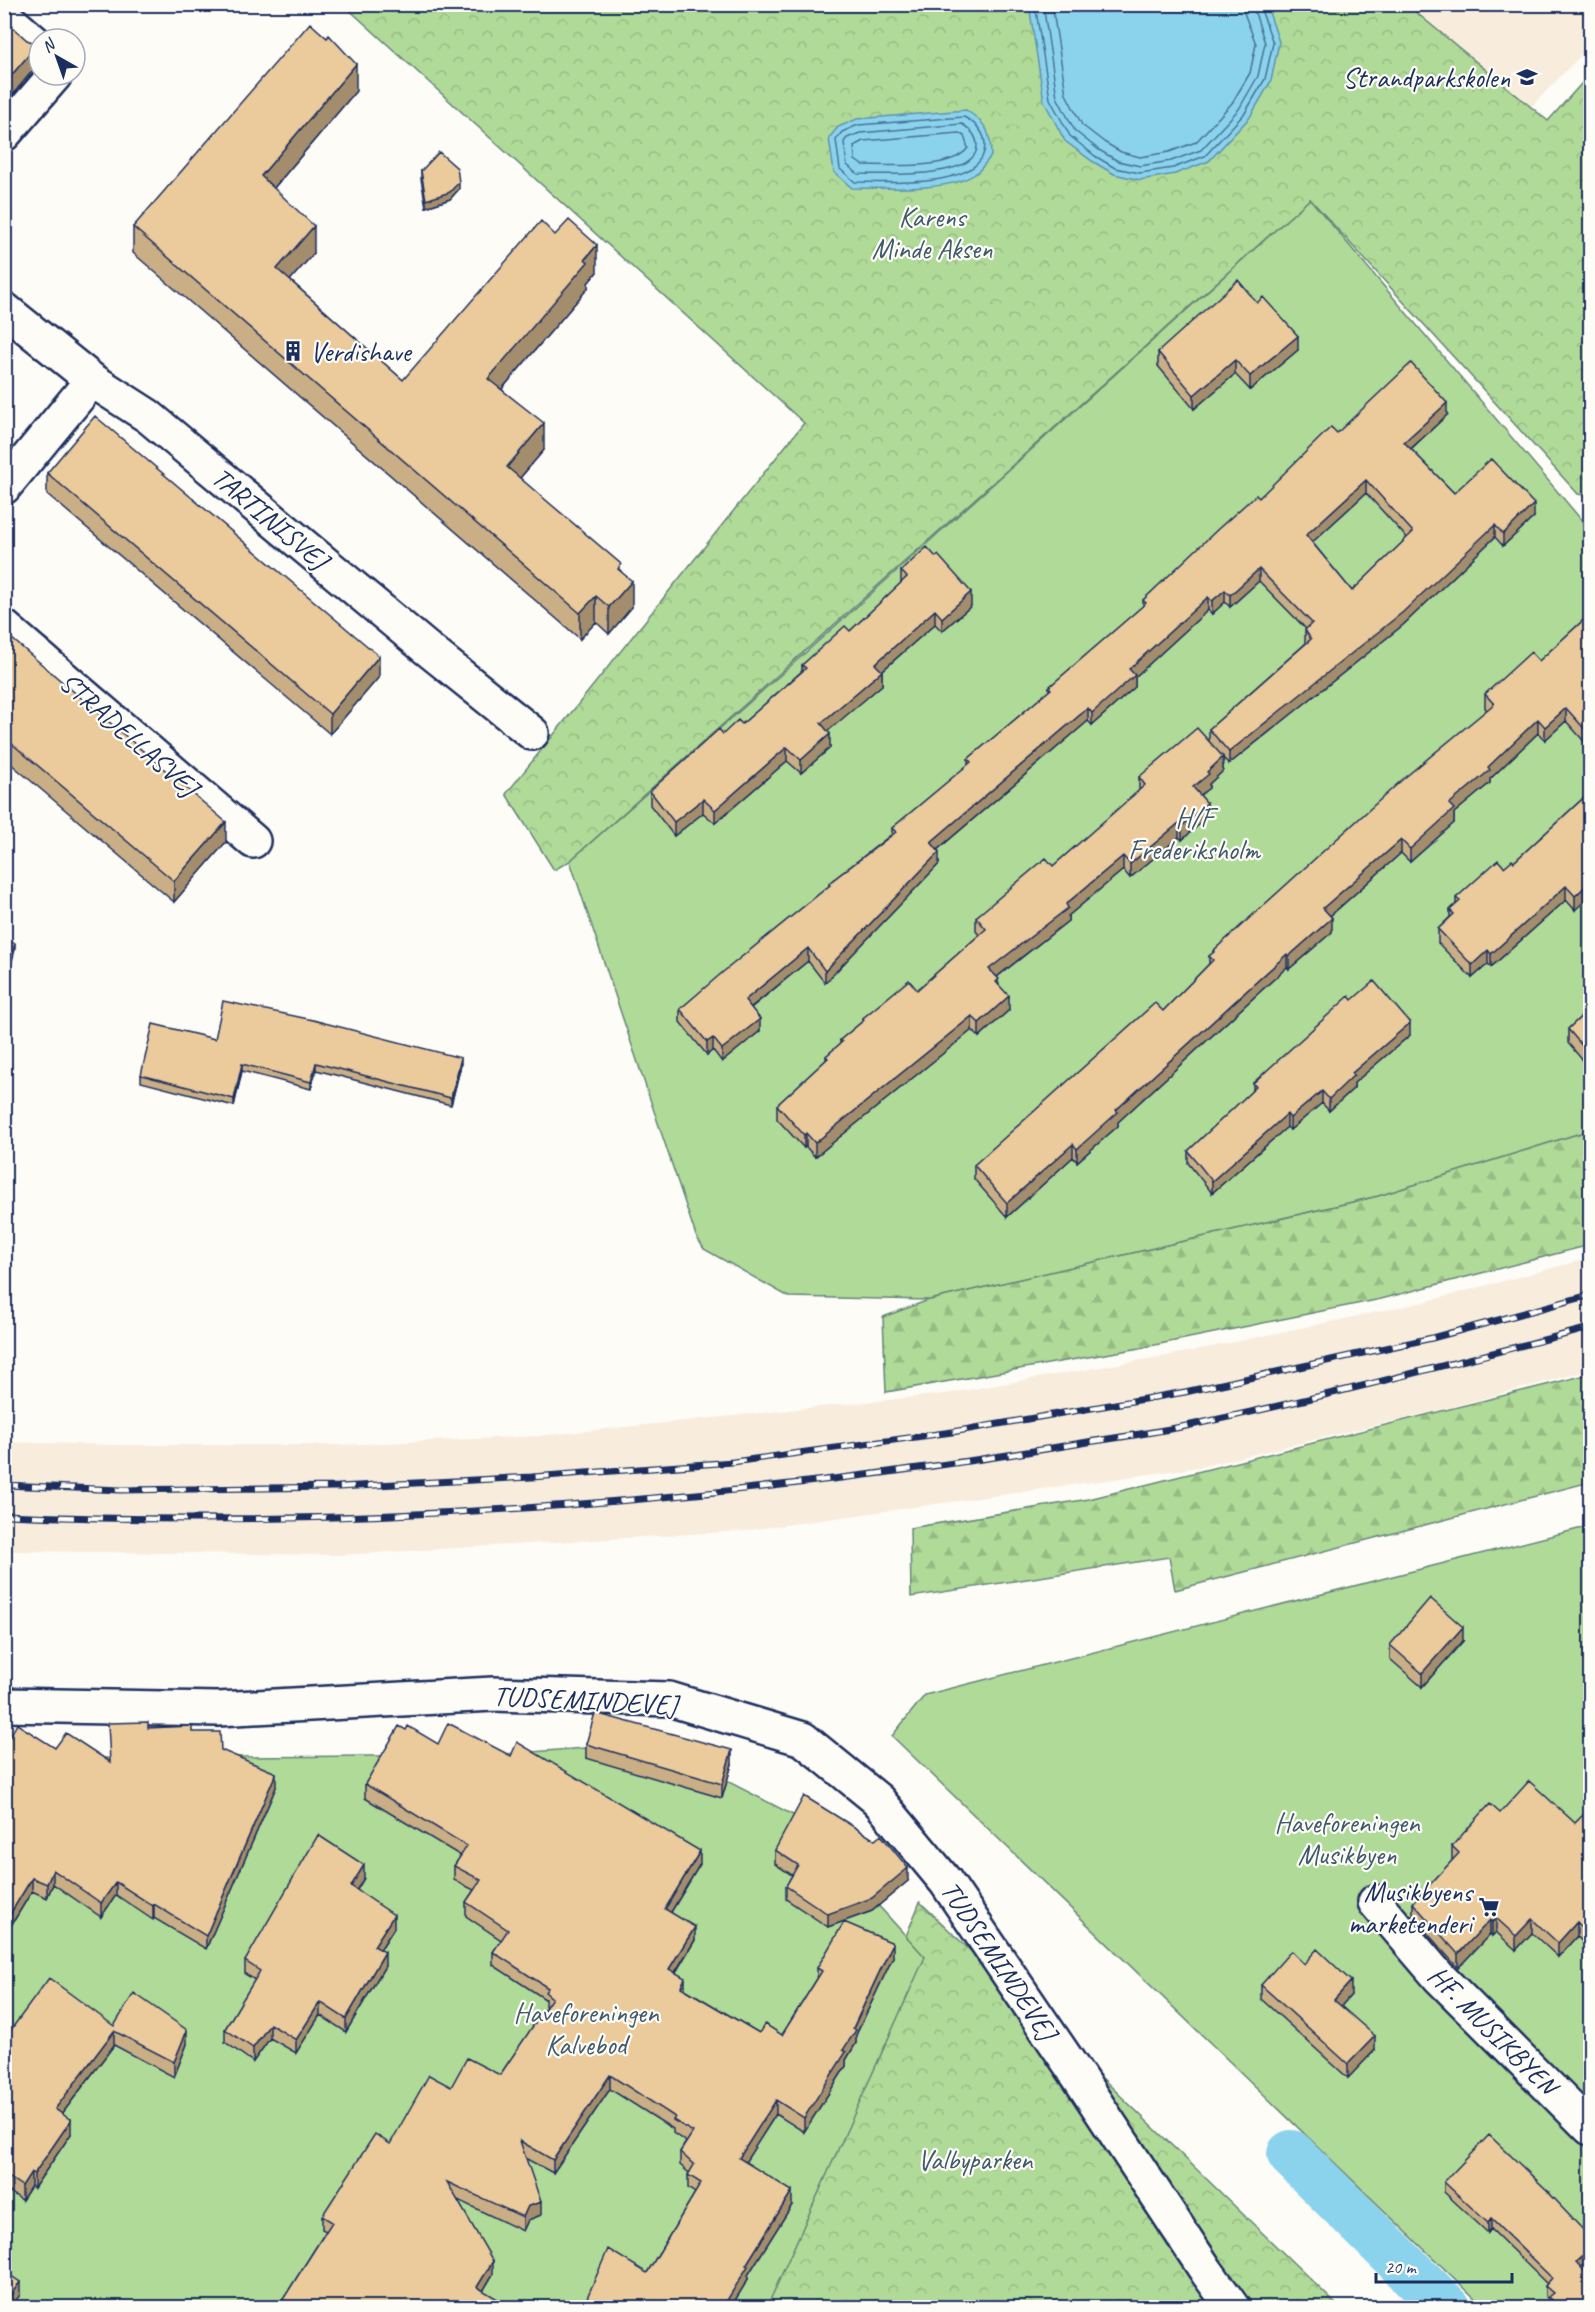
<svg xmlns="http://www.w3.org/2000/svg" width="1595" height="2312" viewBox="0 0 1595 2312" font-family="Caveat,sans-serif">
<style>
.built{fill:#f8eddc}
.forest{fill:url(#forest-firs);stroke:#66847a;stroke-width:1.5}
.park{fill:url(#park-crowns);stroke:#66847a;stroke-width:1.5}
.garden{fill:#b0da97;stroke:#66847a;stroke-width:1.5}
.water{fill:#8bd3ec;stroke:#5e91b3;stroke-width:1.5}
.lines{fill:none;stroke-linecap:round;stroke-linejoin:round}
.shore{stroke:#487197;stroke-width:1.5}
.canal{stroke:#8bd3ec;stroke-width:48}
.minor-casing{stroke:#1b2f5e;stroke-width:38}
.minor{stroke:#fdfcf7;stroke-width:33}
.rail-casing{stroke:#1b2f5e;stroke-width:7}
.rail{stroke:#fdfcf7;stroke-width:4.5;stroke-dasharray:14;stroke-linecap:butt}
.wall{fill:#caae86;stroke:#1b2f5e;stroke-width:1.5;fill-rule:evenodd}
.shaded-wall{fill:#a48d6d;stroke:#1b2f5e;stroke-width:1.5}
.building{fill:#ebca9c;stroke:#1b2f5e;stroke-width:1.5;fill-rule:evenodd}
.labels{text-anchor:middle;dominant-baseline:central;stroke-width:4.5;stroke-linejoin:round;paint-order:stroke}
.poi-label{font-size:28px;fill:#1b2f5e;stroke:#fdfcf7;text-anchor:end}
.park-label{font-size:28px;fill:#405a6c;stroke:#fdfcf7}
.street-label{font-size:28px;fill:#1b2f5e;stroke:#fdfcf7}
</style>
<defs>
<pattern id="forest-firs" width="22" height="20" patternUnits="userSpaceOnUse" patternTransform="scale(1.5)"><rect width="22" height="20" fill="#b0da97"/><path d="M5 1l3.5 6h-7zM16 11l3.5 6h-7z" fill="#97bb85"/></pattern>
<pattern id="park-crowns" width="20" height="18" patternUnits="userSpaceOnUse" patternTransform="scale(1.5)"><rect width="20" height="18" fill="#b0da97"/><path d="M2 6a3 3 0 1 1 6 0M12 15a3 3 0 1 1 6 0" fill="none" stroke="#97bb85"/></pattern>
</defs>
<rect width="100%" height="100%" fill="#fdfcf7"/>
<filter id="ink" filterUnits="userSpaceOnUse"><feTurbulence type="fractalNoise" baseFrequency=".0167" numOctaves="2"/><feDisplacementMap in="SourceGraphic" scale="12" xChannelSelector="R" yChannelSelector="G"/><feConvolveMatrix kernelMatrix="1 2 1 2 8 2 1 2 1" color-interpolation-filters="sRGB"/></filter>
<g filter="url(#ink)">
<!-- built -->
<path class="built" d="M1407,5h183v41l-59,61z
M1590,1258v112l-150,40 -240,57 -457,64 -403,24 -335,-4v-109l115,3h219l199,-9 406,-42 238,-41 242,-51z"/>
<!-- forest -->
<path class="forest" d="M1590,1130v115l-209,54 -241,49 -254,44 -3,-75 46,-17 449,-104z
M1590,1374v108l-415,108 -6,-33 -258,40 -1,-69 179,-29z"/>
<!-- park -->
<path class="park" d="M344,5h1063l141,116 42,-47v422l-12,-2 -268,-295 -740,662 -16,9 -48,-76 298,-371z
M920,1902l419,405 -591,1 66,-148z"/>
<!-- garden -->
<path class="garden" d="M1310,199l280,331v600l-212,66 -449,104 -140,-3 -85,-48 -8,-13 -126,-375 234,-207z
M1590,1526v781h-106l-592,-571 33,-41z
M653,1743l146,75 126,139 -158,350h-762l-1,-548 486,-4z"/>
<!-- water -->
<path class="water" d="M1029,5h235l6,10 9,27 -8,39 -21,36 -41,44 -34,13 -35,6 -26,-6 -22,-13 -27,-20 -21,-40z
M966,110c21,14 25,22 25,46 -5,6 -10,14 -16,18 -26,18 -91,14 -123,14l-18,-16 -5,-34 9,-11 19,-8z"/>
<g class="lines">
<!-- shore -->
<path class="shore" d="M1035,4l15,95 20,37 25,20 20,12 25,5 33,-5 32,-12 40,-43 20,-34 8,-36 -14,-39
M1043,4l14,93 18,34 24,19 19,11 22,5 31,-5 30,-11 38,-41 19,-33 7,-33 -13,-39
M1052,4l14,90 16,31 22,17 17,10 19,5 29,-5 27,-10 36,-39 18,-30 6,-29 -12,-31 -1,-9
M964,117c11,6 21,15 21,28 0,45 -100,37 -130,37l-15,-13 -4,-29 6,-8 16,-7z
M962,124c8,5 15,12 15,22 0,34 -95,28 -119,28l-11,-9 -3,-23 3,-4 13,-5z
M959,133l5,3 4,12c-17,23 -79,17 -106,17l-7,-5 -1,-14 9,-5z"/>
<!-- canal -->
<path class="canal" d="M1291,2154l156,154"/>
<!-- minor casing -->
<g class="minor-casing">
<path id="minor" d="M4,16l35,30
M4,134l51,-59
M4,309l88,71 56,36 277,231 107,86
M4,487l88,-107
M4,627l249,214
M4,1705l214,4 275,-15 176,5 134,40 75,61 68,82 134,197 127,193 26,36
M1375,1902l64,75 151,151"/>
</g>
<!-- minor -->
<use href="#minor" class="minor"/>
<!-- rail casing -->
<g class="rail-casing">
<path id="rail" d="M4,1485l117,5 217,-3 194,-10 201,-15 219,-30 233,-40 247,-54 158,-43
M4,1515c280,12 559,-3 837,-37 83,-10 165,-22 247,-36 34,-5 69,-10 103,-17 134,-28 267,-63 399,-97"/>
</g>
<!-- rail -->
<use href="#rail" class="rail"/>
</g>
<!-- wall -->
<path class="wall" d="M356,91l-82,97 40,65 -24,27 113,100 194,-108 -9,11v5l-86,101 42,61 -24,28 101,93 11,36 -23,27 -13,-12 -16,17 -447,-386v-26z
M421,171l38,18 -9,10 -24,8 -5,-28z
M1257,303l41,47 -48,40 -15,-16 -41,35 -36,-43v-14z
M1447,415l-36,34 43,44 80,24 -31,29 -8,-9 -92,88 -174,139 -6,-6v13l-14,13v4l-9,7 7,22 -25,23 -3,-3 -49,41 -7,-8 -55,46v5l-71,56 2,8 10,25 -30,27 -7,-7 -157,127 -9,-10 -2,1 -27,-29v-14l49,-45v-4l14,-12v-4l23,-19v-3l54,-28 62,-55 -3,-4v-14l77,-51 86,-75v-14l70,-35v-13l96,-85v-14l1,-1 -47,-48 -29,26 -5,-5 -13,12 -4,-4 -73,67v10l-43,38 -4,-4 -151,129 2,14 -114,119 -17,-22 -57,47 9,23 -38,31 -9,-12 -6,5 -27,-33v-13l149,-123v-3l63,-49v-6l76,-63v-6l81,-68v-4l94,-81v-6l116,-102 78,-65zM1366,493l41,45 -55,53 -40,-49z
M47,473l332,204 -49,57 -283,-240z
M901,571l70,35 -29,25 -7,-7 -53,47v14l-55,46 3,17 -29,25 -14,-12 -72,62 -12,-10 -29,23 -24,-31v-14l73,-57 19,-10 60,-53v-6l48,-34 51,-48z
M1590,614v134l-24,-27 -21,19 -7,-7 -48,46v4l-36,30v10l-44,39 -9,-9 -71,63 2,16 -43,37 -2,-2 -169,155v4l-41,36 -4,-5 -66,60 -33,-38v-14l189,-154 46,-47v-8l4,-3v-2l274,-241 -2,-2v-14l54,-33z
M4,632l222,210 -52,60 -170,-144z
M1590,773v15l-1,-1v-13z
M1590,792l-15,118 -9,-10 -75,67 -3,-3 -16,14 -34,-35v-14l12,-12v-7l6,-6v-6l48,-31 10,-5z
M1352,1000l58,35 -56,48v5l-25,23 -7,-8 -32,27 -3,-3 -75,66 -24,-30v-12l65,-61v-7z
M1590,1008v61l-22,-26v-14z
M215,1039l246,26 -10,40 -135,-35 -5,19 -69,-18 -8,35 -93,-24v-7z
M1463,1641l-41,46 -32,-28v-14z
M148,1728l44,4 29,18 55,37 -70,162 -52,-31 -1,2 -37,-25 -15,22 -48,-33 -6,14 -15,-7 -28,46 51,-189 54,14z
M406,1730l294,134 -29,48 24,28 -19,32 9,17 74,44 23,2 35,-56v-11l76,-11 -37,78v8l-10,17v6l-42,66 -28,-18 -31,48 47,43 -44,70v4l-17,28h-148l64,-34 48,-80 -7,-5v-13l1,-2 -9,-8v-13l6,-10 -13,-9v-4l-63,-40 -57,84 -28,-15 16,57 -13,5 -5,11 -65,-31 35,74 -10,17 18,14 5,2h-224v-6l44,-70 -4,-2v-13l68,-72 61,-57 49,-12 46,-68 -1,-1v-7l-52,-34v-13l8,-12 -35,-24v-14l8,-12 -20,-10v-14l7,-10 -96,-58v-14z
M586,1744l146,20 -10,34 -136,-40z
M1500,1813l75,10 15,-5v133l-13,-15 -19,21 -26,-24 -16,17 -20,-18 -4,4 -2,-2 -32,34 -45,-51v-14l39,-42v-15z
M775,1850l133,31 -36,30 -44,16 -42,-28v-13l6,-11 -17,-11z
M364,1878l-7,12 37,38 -14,22 5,16 -39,66 -26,-17 -24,38 -26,-15 -17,24 -28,-20v-13l30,-49 -10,-6v-13z
M1304,1964l47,31 -10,11 34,44 -27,28 -87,-79v-14z
M114,2026l73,18 -13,33 -60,-32 -52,69 9,20 -37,54 -3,-2 -9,14 -18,-12v-149z
M1444,2182l105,12 41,63 -9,10 9,40h-41l-1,-8 -3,-3v-10l2,-2 -56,-55 -3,4 -44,-41z"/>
<!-- shaded-wall -->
<path class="shaded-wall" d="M38,44v20l-34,41v-21z
M356,64v27l-95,112v-27z
M459,182v7l-9,10 -24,8v-7z
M314,226v27l-37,42v-26z
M597,245v27l-9,11v5l-100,117v-26z
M1298,336v14l-48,40v-14z
M1235,360v14l-41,35v-14z
M1447,403v12l-43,40v-13z
M544,423v27l-37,43v-26z
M1366,480v13l-60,55v-13z
M1534,504v13l-31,29v-12z
M1495,525v12l-92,88 -174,139v-12z
M1259,569v12l-29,26v-12z
M632,581v26l-23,27v-27z
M1225,590v12l-13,12v-13z
M971,592v14l-29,25v-13z
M596,596v26l-16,17v-26z
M1208,597v13l-73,67v10l-43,38v-12l37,-44z
M935,610v14l-60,53v-13z
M379,656v21l-49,57v-20z
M882,671v14l-61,52v-14z
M1088,708v13l-157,134v-13z
M1566,708v13l-21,19v-13z
M1538,719v14l-48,46v4l-36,30v10l-44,39v-13l39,-45z
M830,734v14l-29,25v-13z
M787,747v14l-72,62v-13z
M1223,757v14l-14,13v4l-16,13v-14l14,-15z
M703,799v14l-29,23v-14z
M1207,803v14l-25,23v-14z
M226,822v20l-52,60v-21z
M1179,823v14l-49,41v-14z
M1401,840v13l-78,69v-14z
M939,852v12l-114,119v-12z
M1123,856v14l-55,46v5l-79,62v-14z
M1590,882v14l-15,14v-14z
M1566,886v14l-75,67v-13z
M1332,918v14l-43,37v-13z
M15,943v7l-11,41v-8z
M808,948v13l-63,51v-12z
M1488,950v14l-16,14v-13z
M1287,954v13l-169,155v4l-41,36v-13l39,-39z
M1009,996v14l-30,27v-14z
M972,1016v14l-157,127v-14z
M760,1019v12l-38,31v-13z
M1410,1023v12l-56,48v5l-25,23v-12l23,-26z
M713,1038v12l-6,5v-13z
M461,1058v7l-10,40v-7z
M316,1063v7l-5,19v-7z
M242,1064v7l-8,35v-7z
M1322,1091v12l-32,27v-12z
M1287,1114v13l-75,66v-12z
M806,1133v14l-2,1v-13z
M1073,1144v13l-66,60v-14z
M1463,1627v14l-41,46v-14z
M732,1750v14l-10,34v-14z
M276,1773v14l-70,162v-13z
M700,1851v13l-35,58v-13z
M364,1865v13l-13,21v-13z
M908,1868v13l-36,30 -44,16v-13z
M53,1870v14l-6,14v-14z
M32,1878v13l-28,46v-13z
M116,1882v13l-15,22v-14z
M154,1904v14l-1,2v-14z
M394,1915v13l-20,31v-13z
M1496,1918v14l-4,4v-14z
M1532,1919v14l-16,17v-14z
M1490,1920v14l-32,34v-14z
M1577,1922v14l-19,21v-14z
M695,1927v13l-26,42v-13z
M893,1943v14l-37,78v8l-10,17v6l-42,66v-14l39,-68z
M385,1952v14l-39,66v-13z
M685,1978v13l-4,-4z
M1351,1981v14l-17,19v-14z
M320,2002v13l-24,38v-13z
M270,2024v14l-17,24v-14z
M187,2030v14l-13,33v-15z
M114,2031v14l-59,78v-14z
M1375,2036v14l-27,28v-14z
M610,2075v14l-57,84v-13z
M776,2100v14l-37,58v-14z
M71,2120v14l-37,54v-14z
M31,2172v14l-9,14v-14z
M792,2191v14l-44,70v4l-17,28h-8l23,-42z
M541,2202v13l-13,5 -5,11v-14l5,-11z
M1491,2219v10l-3,4v-10z
M1590,2248v9l-14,15v-10z
M493,2261v13l-16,27v-14z
M20,2282v13l-9,12h-7v-3z"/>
<!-- building -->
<path class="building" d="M4,20l23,20 11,4 -34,40z
M310,23l17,15 2,-3 27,29 -95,112 53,50 -37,43 126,111 138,-159 14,14 14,-15 28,25 -12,14 3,3 -100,117 56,44 -37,44 114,97 -3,5 14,12 -23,26 -13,-11 -16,17 -447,-386z
M439,152l18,16 2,14 -9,10 -24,8 -5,-29z
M1238,280l19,23 6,-6 35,39 -48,40 -15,-16 -41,35 -36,-43z
M1411,363l36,40 -43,39 50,51 37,-34 43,45 -31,30 -8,-9 -92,87 -174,140 -20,-23 102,-90 -6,-9 7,-7 -53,-54 -29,26 -5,-5 -13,11 -4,-4 -79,72 6,6 -43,38 -4,-5 -157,134 8,10 -114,119 -17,-23 -63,52 15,19 -38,30 -9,-11 -6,4 -27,-33 43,-37 107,-87 -1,-2 67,-51 -4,-4 79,-66 -3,-3 83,-70 -2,-2 97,-84 -3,-3 75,-71 38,-34 3,3 72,-71 6,6zM1366,480l47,52 -61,59 -46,-56z
M95,416l284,240 -49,58 -283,-241z
M927,547l9,10 2,-2 33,37 -29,26 -7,-8 -60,54 7,7 -61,52 9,11 -29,26 -14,-13 -72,63 -12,-11 -29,23 -24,-31 69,-62 4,5 15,-14 4,4 64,-56 -4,-3 43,-39 5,5 57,-54 -6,-6z
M1590,614v121l-24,-27 -21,19 -7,-8 -50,48 2,3 -41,34 5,5 -44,40 -9,-9 -78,68 9,10 -43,38 -2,-2 -171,156 2,2 -41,37 -4,-5 -66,59 -33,-38 181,-162 8,8 50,-51 -4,-4 5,-4 -1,-1 190,-172 91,-75 -9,-10 46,-42 8,9z
M4,632l222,190 -52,59 -170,-144z
M1197,728l26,29 -16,15 2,2 -16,13 14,16 -25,23 -3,-3 -49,41 -7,-8 -57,48 2,4 -79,61 10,10 -3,3 13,14 -30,27 -7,-7 -157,127 -9,-10 -2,2 -27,-30 51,-47 -2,-2 16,-14 -2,-2 24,-20 -1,-2 46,-38 8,10 69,-61 -10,-12 70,-59 7,8 92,-81 -6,-8z
M1590,792v90l-15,14 -9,-10 -75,68 -3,-4 -16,15 -34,-36 16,-15 -4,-4 10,-9 -4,-3 42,-38 6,7 8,-7 2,2z
M4,941l11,2 -11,40z
M1374,981l36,42 -58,50 2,2 -25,24 -7,-8 -32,27 -3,-4 -75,67 -24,-30 68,-64 -3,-4 96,-87 3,4z
M223,1001l90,19 148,38 -10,40 -135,-35 -5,19 -69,-18 -8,35 -93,-24 12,-51 62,15z
M1590,1008v47l-22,-26z
M1430,1598l33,29 -41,46 -32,-28z
M595,1713l137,37 -10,34 -136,-40z
M148,1722v6l44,-2v6h28l1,18 55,23 -70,163 -52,-32 -1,2 -37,-24 -15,21 -48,-33 -6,14 -15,-6 -28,46v-177l13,-23 38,24 11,-15 44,29 -2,-39z
M448,1723l63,33 6,-14 183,109 -35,58 30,18 -26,42 16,9 -4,9 78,46 6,-9 17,11 40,-64 -5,-3 27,-46 49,21 -40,85 3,2 -13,20 3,2 -42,66 -28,-18 -37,58 53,33 -46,74 2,1 -25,41h-140l25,-58 39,24 54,-90 -13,-8 6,-10 -14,-13 13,-20 -20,-12 2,-3 -65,-42 -57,85 -33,-19 21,61 -13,4 -5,11 -76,-35 46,79 -16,26 24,14 -2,3 7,3h-214l-10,-6 50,-79 -10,-6 53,-82 15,10 39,-69 22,12 16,-29 33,17 52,-77 -7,-6 3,-4 -55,-36 15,-22 -42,-28 15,-22 -27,-14 13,-20 -102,-62 34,-58 7,4 2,-4 30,18z
M1529,1781l46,42 10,-10 5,5v119l-13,-15 -19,21 -26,-24 -16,17 -20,-18 -4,4 -2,-2 -32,34 -45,-51 46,-50 -7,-7 38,-42 10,9z
M804,1796l71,44 6,-5 27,33 -36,30 -44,16 -42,-28 12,-21 -23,-15z
M318,1835l46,30 -13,21 43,29 -20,31 11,6 -39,67 -26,-17 -24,38 -26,-16 -17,24 -28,-19 35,-58 -15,-10z
M1317,1949l34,32 -17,19 41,36 -27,28 -87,-79 30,-34 13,13z
M49,1978l65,48 20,-33 53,37 -13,32 -60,-31 -59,78 16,11 -37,54 -3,-2 -9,14 -18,-12v-135z
M1489,2135l60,57 -1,1 42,44v11l-14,14 14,15v30h-31l-11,-10 5,-4 -8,-7 7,-8 -61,-59 -3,4 -44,-41z
M4,2271l16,11 -16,22z"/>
</g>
<!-- icons -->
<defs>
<g id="school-bare" transform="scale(1.62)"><path d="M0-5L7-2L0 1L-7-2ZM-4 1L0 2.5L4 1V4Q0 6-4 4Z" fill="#1b2f5e" stroke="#fdfcf7" stroke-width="2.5" paint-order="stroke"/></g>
<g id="building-bare" transform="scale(1.62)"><path d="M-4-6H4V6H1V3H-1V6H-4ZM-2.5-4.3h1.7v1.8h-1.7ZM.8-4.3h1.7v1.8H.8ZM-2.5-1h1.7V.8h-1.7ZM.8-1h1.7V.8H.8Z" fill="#1b2f5e" stroke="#fdfcf7" stroke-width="2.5" paint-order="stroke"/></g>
<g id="supermarket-bare" transform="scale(1.62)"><path d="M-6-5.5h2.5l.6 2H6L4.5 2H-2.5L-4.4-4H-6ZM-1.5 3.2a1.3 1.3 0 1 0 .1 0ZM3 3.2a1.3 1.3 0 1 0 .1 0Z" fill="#1b2f5e" stroke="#fdfcf7" stroke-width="2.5" paint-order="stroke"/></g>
</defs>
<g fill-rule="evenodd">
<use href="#school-bare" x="1527" y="77"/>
<use href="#building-bare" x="293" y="351"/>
<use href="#supermarket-bare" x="1489" y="1907"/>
</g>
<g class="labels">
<!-- poi labels -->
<g class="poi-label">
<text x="1510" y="77">Strandparkskolen</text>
<text x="310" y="351" text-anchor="start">Verdishave</text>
<text x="1472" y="1891">Musikbyens<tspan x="1472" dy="32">marketenderi</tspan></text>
</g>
<!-- park labels -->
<g class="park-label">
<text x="932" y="216">Karens<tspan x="932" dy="32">Minde Aksen</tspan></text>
<text x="1194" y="817">H/F<tspan x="1194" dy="32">Frederiksholm</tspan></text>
<text x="1347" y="1822">Haveforeningen<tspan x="1347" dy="32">Musikbyen</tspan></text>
<text x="586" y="2012">Haveforeningen<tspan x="586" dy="32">Kalvebod</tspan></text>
<text x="975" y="2159">Valbyparken</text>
</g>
<!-- street labels -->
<g class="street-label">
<text transform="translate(270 518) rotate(40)">TARTINISVEJ</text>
<text transform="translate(129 734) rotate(41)">STRADELLASVEJ</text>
<text transform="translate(585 1700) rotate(3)">TUDSEMINDEVEJ</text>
<text transform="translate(999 1960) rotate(56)">TUDSEMINDEVEJ</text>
<text transform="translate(1493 2030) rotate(45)">HF. MUSIKBYEN</text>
</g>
</g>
<!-- margin -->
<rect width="1595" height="2312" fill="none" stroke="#fdfcf7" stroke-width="24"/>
<rect x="12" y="12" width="1571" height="2288" fill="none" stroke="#1b2f5e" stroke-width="2" filter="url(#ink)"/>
<!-- north arrow -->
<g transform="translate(57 57) rotate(320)"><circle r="28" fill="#fdfcf7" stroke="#a3aaba" stroke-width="1.5"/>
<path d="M0-4.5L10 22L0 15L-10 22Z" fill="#1b2f5e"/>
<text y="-9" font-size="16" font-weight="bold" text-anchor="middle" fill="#1b2f5e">N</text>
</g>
<!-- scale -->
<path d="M1376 2273v9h136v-9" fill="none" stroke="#1b2f5e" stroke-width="3"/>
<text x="1385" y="2273" font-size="18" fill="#1b2f5e" stroke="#fdfcf7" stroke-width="4.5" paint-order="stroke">20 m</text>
</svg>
